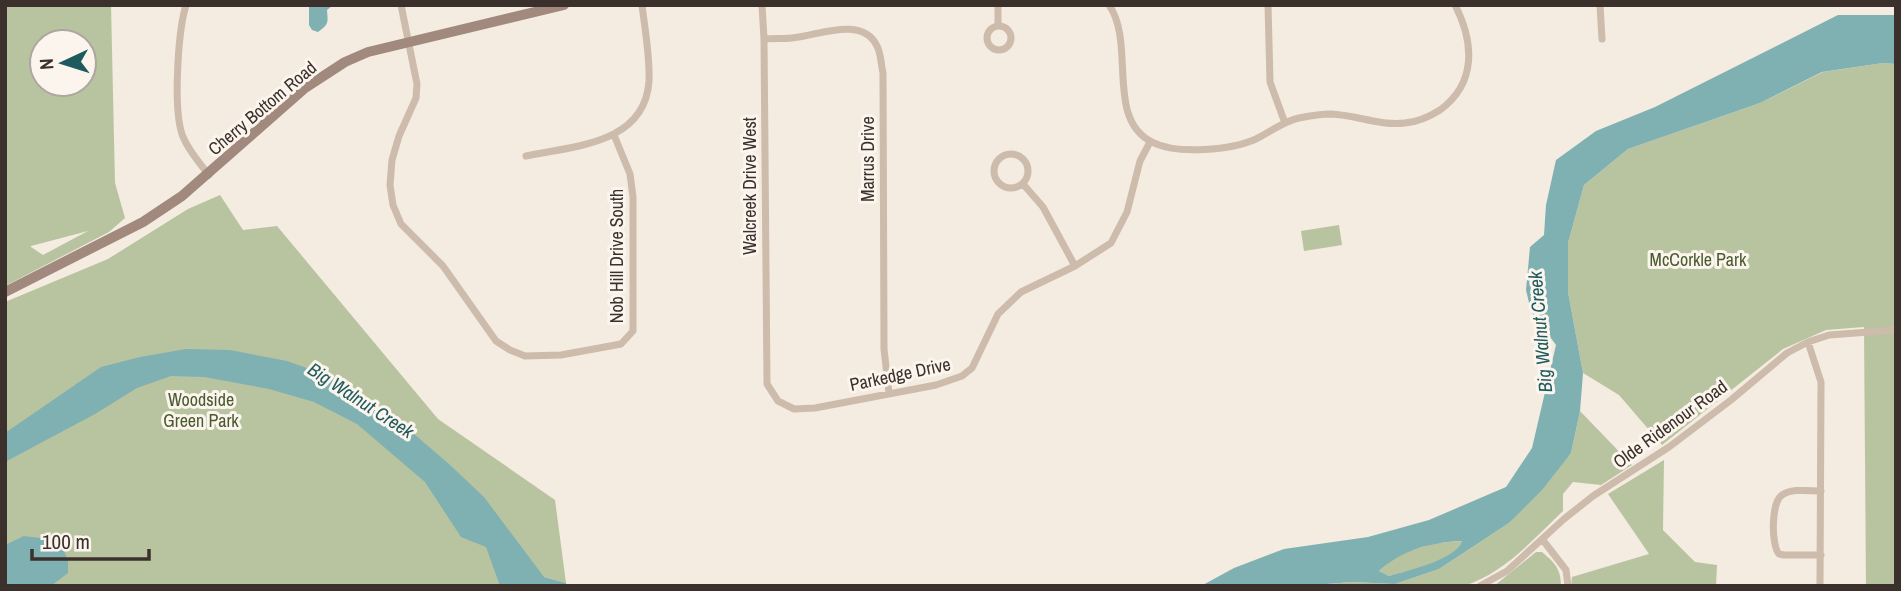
<svg xmlns="http://www.w3.org/2000/svg" width="1901" height="591" viewBox="0 0 1901 591" font-family="'Archivo Narrow',sans-serif">
<style>
.green{fill:#b8c4a0;fill-rule:evenodd}
.water{fill:#7fb0b2;fill-rule:evenodd}
.lines{fill:none;stroke-linecap:round;stroke-linejoin:round}
.minor{stroke:#cdbbac;stroke-width:7}
.secondary{stroke:#a18a7d;stroke-width:10}
.labels{text-anchor:middle;dominant-baseline:central;stroke-width:6;stroke-linejoin:round;paint-order:stroke}
.street-label{font-size:18px;fill:#3b302b;stroke:#fbf5ee}
.park-label{font-size:18px;fill:#4a5a2e;stroke:#fbf5ee}
.water-label{font-size:19px;font-style:italic;fill:#1f5a5e;stroke:#fbf5ee}
</style>
<rect width="100%" height="100%" fill="#f4ebe1"/>
<!-- green -->
<path class="green" d="M5,5h106l4,178 10,35 -16,14 -104,54zM42,42h42v42h-42zM88,231l-45,24 -12,-8v-1z
M1883,63l13,1v522h-30l-2,-259 -38,3 -43,19 -121,96 -43,-50 -36,-22 -15,-81v-49l16,-58 44,-36 132,-46 63,-31z
M220,195l23,35 34,-4 161,193 117,81 11,83 -22,-6 -14,9h-525v-284l103,-43 80,-50z
M1339,225l3,20 -38,6 -3,-20z
M1580,411l52,54 -31,20 -28,-3 -10,12v17c-31,29 -58,62 -100,75h-162l51,-4 43,2 44,-15 70,-46 62,-70z
M1664,460l-1,70 32,32 22,3 -1,21h-145l1,-9 77,-23 -41,-60z
M1462,541c-6,20 -53,29 -73,35l-10,-5 18,-16 38,-12z
M1536,552h6c13,11 19,17 19,34h-67z"/>
<!-- water -->
<path class="water" d="M309,5h24l-6,5c1,13 2,14 -9,22l-6,-2 -3,-5z
M1838,15h58v49l-13,-1 -61,9 -62,31 -132,46 -44,36 -16,58v49l15,81 -3,38 -9,42 -29,37 -33,33 -70,46 -44,15 -43,-2 -51,4h-100l33,-18 50,-19 84,-12 61,-17 77,-33 26,-39 24,-103 -25,-34 -5,-21 4,-43 14,-12 2,-30 10,-45 40,-29 59,-24zM1462,541c-6,19 -54,29 -73,35l-10,-5c23,-21 52,-29 83,-30z
M186,349l44,1 57,11 45,16 47,35 35,22 35,30 35,33 60,80 22,6 1,3h-67l-14,-39 -25,-10 -36,-55 -68,-58 -43,-22 -45,-13 -65,-12 -33,-1 -34,12 -42,26 -90,48v-29l96,-66 39,-10z
M24,536l16,2 22,8 6,14v13l-17,13h-46v-41z"/>
<g class="lines">
<!-- minor -->
<path class="minor" d="M186,5c-8,27 -14,110 -2,134 6,13 16,25 25,36
M401,5l16,79 -1,14 -17,38 -7,24 -2,25 3,20 8,19 42,42 53,75 14,9 15,6 36,-1 60,-11 12,-13v-134l-3,-23 -16,-39
M762,5l2,34 3,345 11,17 16,8 21,-1 121,-23 26,-9 10,-8 26,-54 23,-22 54,-26 36,-23 16,-31 13,-51 10,-19
M998,5v21
M1109,5c27,38 -4,114 43,137 25,13 80,8 104,-3 14,-7 28,-18 43,-21 10,-2 22,-4 32,-4 25,1 49,12 74,9 13,-1 24,-6 35,-13 37,-27 34,-68 15,-105
M1268,5l2,77 15,41
M1600,5l2,34
M987 38a12 12 0 1 1 24 0a12 12 0 1 1-24 0Z
M764,39c9,-1 19,0 28,-1 25,-2 70,-23 85,8 4,7 4,19 6,27l1,276 5,44
M994 171a17 17 0 1 1 34 0a17 17 0 1 1-34 0Z
M526,156c48,-10 119,-12 123,-75 1,-25 -4,-51 -7,-76
M1023,184l20,23 32,59
M1808,342l13,40 -1,204
M1542,539l24,31 2,16
M1821,555h-37l-5,-1c-8,-9 -8,-52 3,-59 10,-7 27,-4 39,-4
M1480,586l27,-15 57,-52 29,-23 76,-49 62,-47 56,-47 21,-11 21,-7 67,-5"/>
<!-- secondary -->
<path class="secondary" d="M5,292l138,-70 39,-26 123,-108 40,-26 23,-10 196,-47"/>
</g>
<g class="labels">
<!-- street labels -->
<g class="street-label">
<text transform="translate(262 108) rotate(-40)">Cherry Bottom Road</text>
<text transform="translate(867 159) rotate(-90)">Marrus Drive</text>
<text transform="translate(749 186) rotate(-90)">Walcreek Drive West</text>
<text transform="translate(616 256) rotate(-90)">Nob Hill Drive South</text>
<text transform="translate(900 374) rotate(-12)">Parkedge Drive</text>
<text transform="translate(1670 424) rotate(-36)">Olde Ridenour Road</text>
</g>
<!-- park labels -->
<g class="park-label">
<text x="1698" y="259">McCorkle Park</text>
<text x="201" y="399">Woodside<tspan x="201" dy="21">Green Park</tspan></text>
</g>
<!-- water labels -->
<g class="water-label">
<text transform="translate(1540 332) rotate(-95)">Big Walnut Creek</text>
<text transform="translate(361 400) rotate(33)">Big Walnut Creek</text>
</g>
</g>
<!-- border -->
<rect width="1901" height="591" fill="none" stroke="#3b302b" stroke-width="14"/>
<!-- north arrow -->
<g transform="translate(63 63) rotate(266)"><circle r="33" fill="#fbf5ee" stroke="#aea6a0" stroke-width="2"/>
<path d="M0-5L12 26L0 18L-12 26Z" fill="#1f5a5e"/>
<text y="-10" font-size="19" font-weight="bold" text-anchor="middle" fill="#3b302b">N</text>
</g>
<!-- scale -->
<path d="M32 549v10h117v-10" fill="none" stroke="#3b302b" stroke-width="3.5"/>
<text x="42" y="549" font-size="21" fill="#3b302b" stroke="#fbf5ee" stroke-width="5" paint-order="stroke">100 m</text>
</svg>
